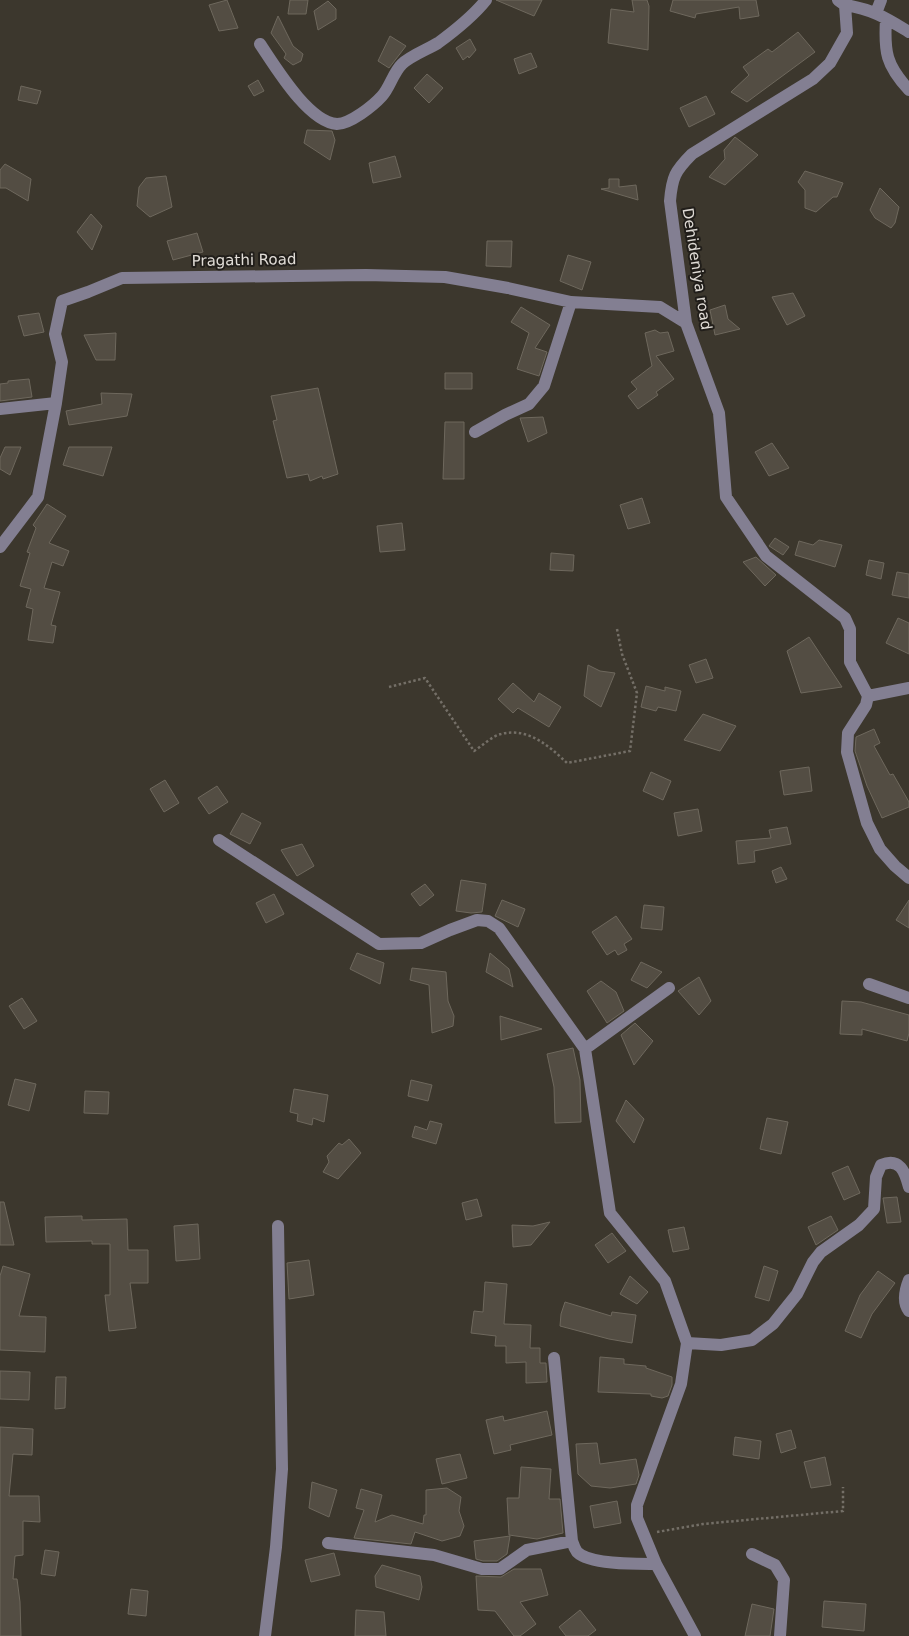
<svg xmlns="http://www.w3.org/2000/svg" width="909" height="1636" viewBox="0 0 909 1636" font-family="'DejaVu Sans',sans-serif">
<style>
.building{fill:#534d43;stroke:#6e685d}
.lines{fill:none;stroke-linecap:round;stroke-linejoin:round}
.path{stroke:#746f67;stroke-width:2.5;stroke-dasharray:2.5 2.5;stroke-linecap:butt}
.minor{stroke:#837f92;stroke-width:12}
.labels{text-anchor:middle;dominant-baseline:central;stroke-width:4;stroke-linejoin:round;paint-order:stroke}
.street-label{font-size:15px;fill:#e0dcd6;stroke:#211e1a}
</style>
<rect width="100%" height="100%" fill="#3c372d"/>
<!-- building -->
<path class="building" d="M227,0l11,28 -19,3 -10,-26z
M290,0h18l-2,14h-18z
M496,0h46l-8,16z
M632,0h15l2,6 -1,44 -40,-7 3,-34 23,3z
M673,0h83l3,16 -19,3 -1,-12 -43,7 -1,4 -25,-7z
M328,1l8,8v10l-18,11 -4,-19z
M278,16l15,30 10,8 -2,7 -8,4 -9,-7 2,-4 -15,-21z
M798,32l17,20 -68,50 -16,-10 18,-17 -6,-8 25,-18 4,3z
M390,36l16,10 -17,22 -11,-7z
M470,39l6,11 -7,8 -1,-2 -5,4 -7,-12z
M531,53l6,14 -18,7 -5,-15z
M427,74l16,14 -14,15 -15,-15z
M258,80l6,11 -10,5 -6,-10z
M21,86l20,5 -4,13 -19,-4z
M706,96l9,18 -26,13 -9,-19z
M307,130l25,1 3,9 -5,20 -26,-17z
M735,137l23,18 -33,30 -16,-8 16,-18 -1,-9z
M395,156l6,21 -28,6 -4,-20z
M5,164l26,15 -3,22 -22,-13h-6v-18z
M805,171l38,12 -6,14h-4l-17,15 -11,-4v-18l-7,-8z
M166,176l6,31 -22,10 -13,-11 2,-19 7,-9z
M609,179h10v8l17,-2 2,15 -37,-11 8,-1z
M880,188l19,19 -4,16 -4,5 -16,-10 -5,-8z
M91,214l11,12 -10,24 -15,-18z
M197,233l6,19 -30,8 -6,-19z
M487,241h25l-1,26 -25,-1z
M568,255l23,7 -9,28 -22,-9z
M793,293l12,23 -18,9 -15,-28z
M725,305l3,14 12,10 -25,6 -5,-25z
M521,307l29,18 -15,23 12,4 -8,24 -22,-7 12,-36 -18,-11z
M39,313l5,19 -20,4 -6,-20z
M655,330l5,3 8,-1 6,19 -18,5 18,23 -18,13 2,3 -20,14 -10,-13 9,-7 -6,-7 21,-16 -7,-33z
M116,333l-1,27h-19l-12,-25z
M445,373h27v16h-27z
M29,379l3,18 -32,4v-17l8,-1v-2z
M318,388l20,86 -15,5 -1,-3 -12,5 -2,-7 -21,4 -14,-57 4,-1 -6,-24z
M101,393l31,1 -5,22 -58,9 -3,-14 36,-7z
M543,417l4,16 -19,9 -8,-24z
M445,422h19v57h-21z
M772,443l17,25 -20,8 -14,-24z
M5,447h16l-11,28 -10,-6v-11z
M69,447h43l-9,29 -40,-11z
M642,498l8,25 -22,6 -8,-24z
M47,504l19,12 -17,27 20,8 -6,15 -11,-4 -8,26 16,4 -9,33 5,1 -3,17 -25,-3 5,-31 -7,-2 5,-18 -11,-3 10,-33 -3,-1 9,-24 -3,-3z
M402,523l3,27 -25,2 -3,-26z
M775,538l14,9 -6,8 -14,-9z
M819,540l23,5 -7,22 -40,-12 4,-14 14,4z
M551,553l23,2 -1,16 -23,-1z
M756,557l20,18 -11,11 -22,-24z
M869,560l15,3 -3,16 -15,-4z
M897,572l12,2v24l-17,-3z
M898,618l11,5v31l-23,-11z
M809,637l33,50 -41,6 -14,-42z
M706,659l7,19 -17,5 -7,-18z
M588,665l12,6 15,2 -14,34 -17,-11z
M513,683l21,19 5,-9 22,14 -12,20 -31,-19 -5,5 -15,-14z
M646,686l19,5v-4l16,4 -5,20 -18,-4 -2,4 -15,-4z
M703,714l33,12 -16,25 -36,-11z
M874,729l6,14 -6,3 16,29 3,-1 16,28v5l-27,11 -15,-32 -12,-35 1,-14z
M809,767l3,24 -28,4 -4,-24z
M651,772l20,9 -8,19 -20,-9z
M165,780l14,23 -15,9 -14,-23z
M217,786l11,16 -19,12 -11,-16z
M698,809l4,22 -24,5 -4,-23z
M242,813l19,10 -11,21 -20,-10z
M787,827l4,17 -37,7 1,11 -17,2 -2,-23 35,-3 -2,-8z
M302,844l12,22 -17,10 -16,-26z
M781,867l6,12 -11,4 -4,-12z
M461,880l25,4 -4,28 -11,1 -15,-2z
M425,884l9,11 -14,11 -9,-12z
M274,894l10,20 -18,9 -10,-20z
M502,900l23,9 -7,18 -23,-11z
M909,900v28l-13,-8z
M644,905l20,2 -2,23 -21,-2z
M616,916l16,23 -8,5 3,6 -9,5 -3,-5 -8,5 -15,-23z
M357,953l27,10 -4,21 -30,-15z
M490,953l19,16 4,18 -27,-15z
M641,962l21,10 -15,16 -16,-8z
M412,968l34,4 2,29 6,15 -1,10 -21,7 -3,-48 -19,-5z
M699,977l12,24 -12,14 -21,-24z
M601,981l15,11 8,19 -17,12 -20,-32z
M22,998l15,23 -13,8 -15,-23z
M842,1001l19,1 48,13v18l-2,8 -45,-12v6l-22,-1z
M500,1016l42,13 -41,11z
M635,1023l18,18 -19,24 -13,-30z
M573,1048l7,32 1,42 -26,1 -1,-36 -7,-33z
M15,1079l21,5 -7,27 -21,-6z
M411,1080l21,5 -4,16 -20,-5z
M294,1089l34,6 -4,27 -11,-4 -1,7 -15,-4 1,-7 -8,-2z
M85,1091l24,1 -1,22 -24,-1z
M626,1100l18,19 -10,24 -18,-22z
M767,1118l21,4 -7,32 -21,-5z
M430,1121l12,3 -6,20 -24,-7 3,-11 12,4z
M349,1139l12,14 -23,26 -15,-7 6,-10 -2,-6 12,-13 3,2z
M848,1166l12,27 -16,7 -12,-27z
M897,1197l4,25 -14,1 -4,-25z
M477,1199l5,17 -16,4 -4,-17z
M0,1202h4l10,43h-14z
M82,1216v4l45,-1 1,31h20v33h-18l6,45 -27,3 -4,-36h5v-51h-18v-3l-46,1 -1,-25z
M831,1216l7,14 -22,15 -8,-18z
M550,1222l-19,23 -18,2 -1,-22 21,1z
M198,1224l2,35 -24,2 -2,-35z
M684,1227l5,22 -16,3 -5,-22z
M612,1233l14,18 -18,12 -13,-18z
M309,1260l5,35 -25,4 -2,-36z
M3,1266l27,8 -11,42 27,1 -1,35 -45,-2v-74z
M764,1266l14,5 -9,30 -14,-4z
M878,1271l17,12 -23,31 -11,24 -16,-7 15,-36z
M630,1276l18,16 -11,12 -17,-10z
M485,1282l22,2 -3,40 27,1 -1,23h10v15h6l1,19 -21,1v-21l-20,1v-17h-11l1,-10 -25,-3 3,-22 9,1z
M565,1302l46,14 1,-4 24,3 -4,28 -23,-4 -49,-13 1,-12z
M600,1357l24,2v5l22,2v2l26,9v8l-4,11 -6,2 -11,-2v-2l-53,-2z
M0,1371l30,1 -1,28 -29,-1z
M56,1377h10l-1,31 -10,1z
M547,1411l5,24 -42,10 1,5 -17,4 -8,-34 17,-4 1,5z
M0,1427l33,2 -1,26 -19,-1 -4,42h30l1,26 -17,-1v34l-8,1 -2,23h4l3,23 1,34h-21z
M791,1430l5,18 -15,5 -5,-19z
M735,1437l26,4 -2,18 -26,-4z
M597,1443l3,21 36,-5 3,16 -3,9 -26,4 -19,-2 -13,-12 -2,-30z
M460,1454l7,24 -25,6 -6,-25z
M825,1457l6,28 -20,3 -7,-26z
M521,1467l30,2 -2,30h11l3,34 -26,6 -28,-4 -2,-37h12z
M312,1482l25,8 -8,27 -20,-9z
M447,1488l14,9 -2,14 5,15 -4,10 -18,5 -27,-9 -4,12 -57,-6 10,-28 -8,-2 5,-19 21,6 -7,27 17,-7 31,9 1,-9h2v-25z
M617,1501l4,22 -27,5 -4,-22z
M510,1536l-3,18 -10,7h-14l-7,-2 -2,-18z
M45,1550l14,2 -4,24 -14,-2z
M334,1553l6,22 -29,7 -6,-22z
M382,1565l38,11 2,11 -3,13 -43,-13 -1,-11z
M514,1569h27l7,26 -28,7 16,22 -16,12h-6l-19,-25 -17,-1 -2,-34 25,1z
M131,1589l17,2 -2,25 -18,-2z
M824,1601l42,3 -2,27 -42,-4z
M752,1604l22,5 -4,27h-25z
M356,1610l28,2 2,24h-31z
M580,1610l16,20 -8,6h-22l-7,-9z"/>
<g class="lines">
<!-- path -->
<path class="path" d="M389,687l36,-9 49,73c8,-5 18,-15 27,-17 27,-7 48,12 66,29l63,-12 7,-58 -15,-39 -5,-25
M657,1532l46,-8 140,-13v-24"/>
<!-- minor -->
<path class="minor" d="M838,0l7,5 2,28 -17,30 -17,16 -121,75c-17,17 -20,23 -22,47l16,122 33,90 7,84 40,59 79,62 5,11v33l18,34 -2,9 -18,28 -1,19 20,71 13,26 15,17 14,12
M845,5c27,4 41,13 64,27
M876,13l5,-13
M886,19c-2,33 0,46 23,71
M260,44c15,22 48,78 77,80 13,0 36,-18 45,-28 8,-9 11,-23 20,-32 8,-8 26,-15 36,-21 15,-11 36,-28 48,-43
M0,409l56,-6
M475,432l30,-17 24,-11 15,-18 27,-84
M0,547l38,-50 18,-94 6,-41 -7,-28 7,-33 26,-9 34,-14 244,-3 79,2 63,11 63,14 89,5 26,16
M868,696l41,-8
M219,840l160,104 42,-1 29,-13 27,-10 11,1 11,7 86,121 25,164 55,68 22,62 -6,41 -44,121v13l19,46 39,72
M869,984l40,14
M585,1049l84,-61
M909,1280c-4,10 -7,22 0,31
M687,1343l34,2 31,-5 21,-16 24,-30 16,-32 8,-10 38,-27 15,-16 2,-32 5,-12c19,-8 24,7 28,22
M554,1358l18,183c1,3 3,8 5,11 13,13 61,12 79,12
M328,1543l106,12 48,14h18l27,-19 45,-9
M752,1554l23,11 9,15 -4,56
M265,1636l11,-89 6,-78 -4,-243"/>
</g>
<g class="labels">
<!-- street labels -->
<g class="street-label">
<text transform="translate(244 260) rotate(-1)">Pragathi Road</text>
<text transform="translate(697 269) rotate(81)">Dehideniya road</text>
</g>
</g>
</svg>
